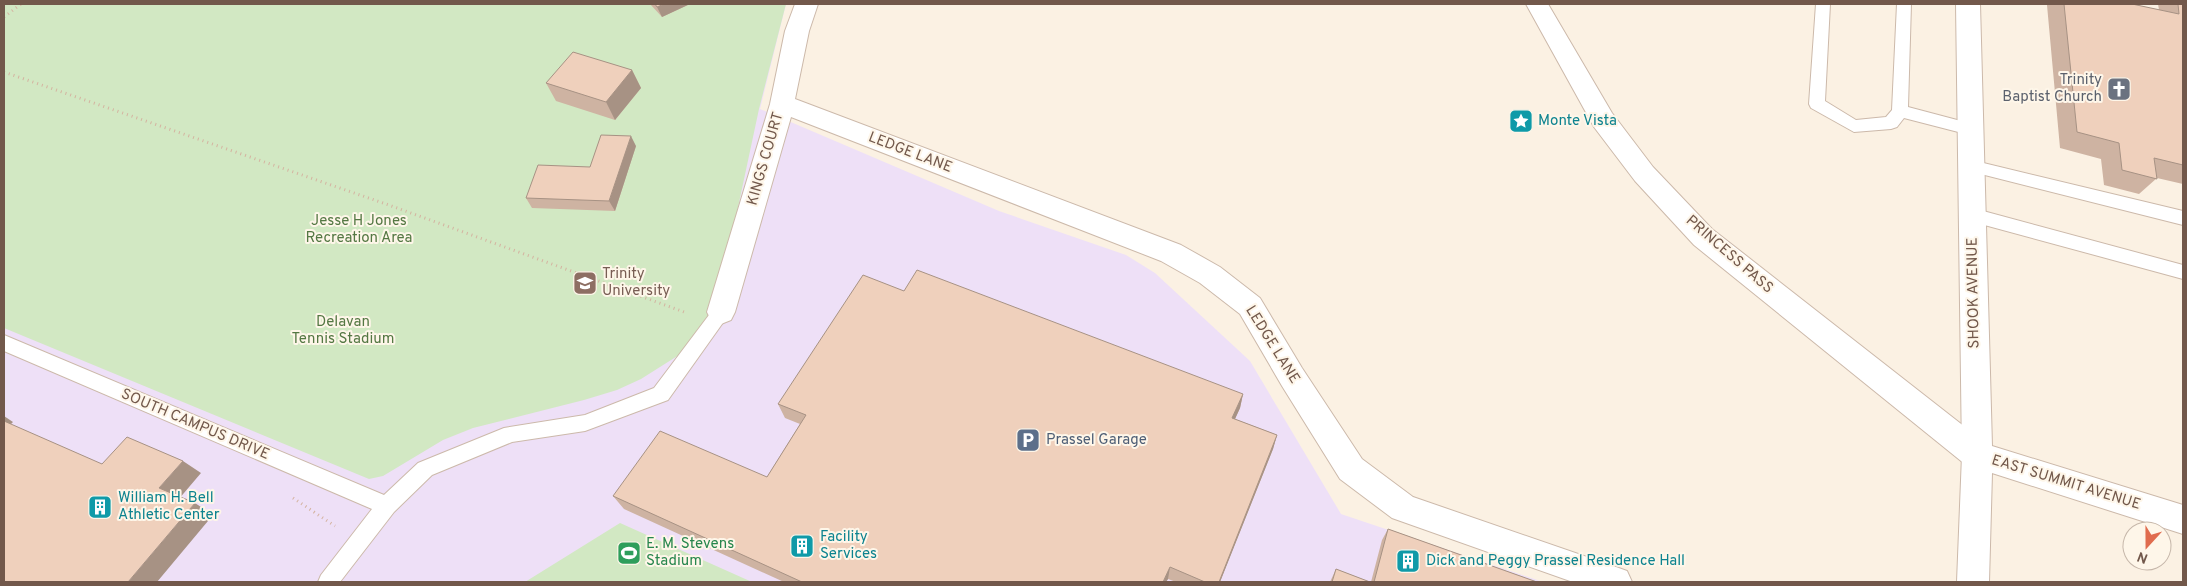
<svg xmlns="http://www.w3.org/2000/svg" width="2187" height="586" viewBox="0 0 2187 586" font-family="Overpass,sans-serif">
<style>
.education{fill:#eee0f7}
.green{fill:#d2e8c3}
.lines{fill:none;stroke-linecap:round;stroke-linejoin:round}
.service-casing{stroke:#ccb9aa;stroke-width:2}
.minor-casing{stroke:#ccb9aa;stroke-width:2}
.tertiary-casing{stroke:#ccb9aa;stroke-width:2}
.path{stroke:#d4b3a0;stroke-width:3;stroke-dasharray:1 4;stroke-linecap:butt}
.service{fill:#fff;fill-rule:evenodd}
.minor{fill:#fff;fill-rule:evenodd}
.tertiary{fill:#fff;fill-rule:evenodd}
.wall{fill:#ceb3a2}
.shaded-wall{fill:#a79284}
.building{fill:#efd0bc;stroke:#a79284}
.labels{text-anchor:middle;dominant-baseline:central;stroke-width:4;stroke-linejoin:round;paint-order:stroke}
.worship-label{font-size:15px;fill:#5b616d;stroke:#fef6e9;text-anchor:end}
.culture-label{font-size:15px;fill:#0d838f;stroke:#fef6e9;text-anchor:start}
.street-label{font-size:15px;fill:#72584b;stroke:#fef6e9}
.park-label{font-size:15px;fill:#547843;stroke:#fef6e9}
.education-label{font-size:15px;fill:#785e54;stroke:#fef6e9;text-anchor:start}
.service-label{font-size:15px;fill:#4e5e75;stroke:#fef6e9;text-anchor:start}
.leisure-label{font-size:15px;fill:#27864d;stroke:#fef6e9;text-anchor:start}
</style>
<rect width="100%" height="100%" fill="#fbf1e3"/>
<!-- education -->
<path class="education" d="M4,4h782l-26,105 239,102 127,44 29,18 95,88 91,153 202,68h-1539z"/>
<!-- green -->
<path class="green" d="M4,4h782l-27,105 -41,192 -15,30 -24,24 -38,24 -24,11 -33,10 -111,28 -30,12 -60,36 -14,3 -365,-151z
M620,523l132,59h-227z"/>
<g class="lines">
<!-- service casing -->
<g class="service-casing">
<path id="service" d="M1816,4h14l-5,97 31,19 30,-3 6,-7 5,-106h14l-3,103 68,18 2,4 -2,4 -6,2 -66,-17 -7,9 -6,2 -37,3 -43,-24 -2,-4z
M1971,160l212,51v14l-218,-55 -2,-4 2,-4z
M1972,208l211,57v14l-217,-59 -2,-5 2,-5z
M721,305l6,2 3,5 -3,5 -59,83 -83,31 -73,11 -80,33 -38,37 -54,70h-22l3,-7 51,-66 -368,-158v-16l380,160 34,-32 86,-35 81,-13 69,-27 61,-81z"/>
</g>
<!-- minor casing -->
<g class="minor-casing">
<path id="minor" d="M795,4h23l-9,27 -14,68 386,146 39,22 40,31 42,70 60,91 51,38 203,70 11,4 5,11h-59l-181,-64 -52,-39 -58,-93 -42,-72 -40,-31 -39,-22 -370,-144 -56,195 -4,8 -10,4 -10,-4 -4,-8 63,-208 15,-73z
M1526,4h22l64,109 41,54 59,62 276,216 4,10 -4,10 -11,4 -11,-4 -272,-220 -59,-64 -41,-54z"/>
</g>
<!-- tertiary casing -->
<g class="tertiary-casing">
<path id="tertiary" d="M1956,4h24l12,442 191,59v29l-191,-61 -3,109h-32l5,-127z"/>
</g>
<!-- path -->
<path class="path" d="M4,17l17,-13
M4,72l382,132 301,109
M293,498l42,28"/>
<!-- service -->
<use href="#service" class="service"/>
<!-- minor -->
<use href="#minor" class="minor"/>
<!-- tertiary -->
<use href="#tertiary" class="tertiary"/>
</g>
<!-- wall -->
<path class="wall" d="M650,4h40l-28,13z
M2048,4h84l27,6 -1,-6h25v180l-26,-6 -18,16 -35,-9 -3,-26 -41,-11 -13,-143z
M632,70l9,18 -26,32 -59,-19 -10,-18z
M636,146l-21,65 -83,-3 -6,-10z
M1243,394l-3,14 -5,11 42,16 -4,14 -53,133h-44l-8,-3 -2,3h-382l-160,-73 -11,-13 154,-19 33,-53 -15,-6 -7,-14z
M1388,529l149,53h-166l11,-42z
M1336,569l34,13h-40z"/>
<!-- shaded-wall -->
<path class="shaded-wall" d="M664,4h26l-28,13 -5,-10z
M632,70l9,18 -26,32 -9,-18z
M631,136l5,10 -21,65 -6,-10z
M1243,394l-3,14 -11,24 3,-14z
M4,416l9,6 -4,4 -5,-3z
M1277,435l-4,14 -53,133h-1z
M183,461l18,12 -23,27 -19,-12z
M195,503l18,12 -56,67h-29z
M1170,567l-2,12 -2,3h-3z"/>
<!-- building -->
<path class="building" d="M655,4h9l-7,3z
M2064,4h68l47,10 -1,-10h5v161l-29,-7 3,21 -35,-9 -3,-27 -42,-11z
M573,52l59,18 -26,32 -60,-19z
M601,135l30,1 -22,65 -83,-3 12,-33 52,2z
M917,270l326,124 -11,24 45,17 -58,147h-14l-35,-15 -7,15h-361l-189,-86 47,-65 107,46 39,-62 -28,-11 85,-129 41,16z
M4,421l98,43 25,-27 56,24 -24,27 36,15 -67,79h-124z
M1388,529l149,53h-163z
M1336,569l34,13h-38z"/>
<!-- icons -->
<defs>
<g id="church-square" transform="scale(1.25)"><rect x="-9" y="-9" width="18" height="18" rx="4" fill="#6b7280" stroke="#fef6e9"/><path d="M-1.2-6h2.4v3.5h3.3v2.4h-3.3V6h-2.4V-.1h-3.3v-2.4h3.3Z" fill="#fff"/></g>
<g id="sight-square" transform="scale(1.25)"><rect x="-9" y="-9" width="18" height="18" rx="4" fill="#0f9aa8" stroke="#fef6e9"/><path d="M0-6L1.8-2.2L6-1.7L2.9 1.2L3.7 5.4L0 3.3L-3.7 5.4L-2.9 1.2L-6-1.7L-1.8-2.2Z" fill="#fff"/></g>
<g id="university-square" transform="scale(1.25)"><rect x="-9" y="-9" width="18" height="18" rx="4" fill="#8d6e63" stroke="#fef6e9"/><path d="M0-5L7-2L0 1L-7-2ZM-4 1L0 2.5L4 1V4Q0 6-4 4Z" fill="#fff"/></g>
<g id="parking-square" transform="scale(1.25)"><rect x="-9" y="-9" width="18" height="18" rx="4" fill="#5c6f8a" stroke="#fef6e9"/><path d="M-3.5-5.5H1a3.5 3.5 0 0 1 0 7H-1V5.5H-3.5ZM-1-3.4V-.6H.8a1.4 1.4 0 0 0 0-2.8Z" fill="#fff"/></g>
<g id="building-square" transform="scale(1.25)"><rect x="-9" y="-9" width="18" height="18" rx="4" fill="#0f9aa8" stroke="#fef6e9"/><path d="M-4-6H4V6H1V3H-1V6H-4ZM-2.5-4.3h1.7v1.8h-1.7ZM.8-4.3h1.7v1.8H.8ZM-2.5-1h1.7V.8h-1.7ZM.8-1h1.7V.8H.8Z" fill="#fff"/></g>
<g id="stadium-square" transform="scale(1.25)"><rect x="-9" y="-9" width="18" height="18" rx="4" fill="#2e9e5b" stroke="#fef6e9"/><path d="M0-5a6.5 5 0 1 0 0 10a6.5 5 0 1 0 0-10ZM-3.5-1.8h7v3.6h-7Z" fill="#fff"/></g>
</defs>
<g fill-rule="evenodd">
<use href="#church-square" x="2119" y="89"/>
<use href="#sight-square" x="1521" y="121"/>
<use href="#university-square" x="585" y="283"/>
<use href="#parking-square" x="1028" y="440"/>
<use href="#building-square" x="100" y="507"/>
<use href="#building-square" x="802" y="546"/>
<use href="#stadium-square" x="629" y="553"/>
<use href="#building-square" x="1408" y="561"/>
</g>
<g class="labels">
<!-- worship labels -->
<g class="worship-label">
<text x="2102" y="80">Trinity<tspan x="2102" dy="17">Baptist Church</tspan></text>
</g>
<!-- culture labels -->
<g class="culture-label">
<text x="1538" y="121">Monte Vista</text>
<text x="118" y="498">William H. Bell<tspan x="118" dy="17">Athletic Center</tspan></text>
<text x="820" y="537">Facility<tspan x="820" dy="17">Services</tspan></text>
<text x="1426" y="561">Dick and Peggy Prassel Residence Hall</text>
</g>
<!-- street labels -->
<g class="street-label">
<text transform="translate(910 153) rotate(21)">LEDGE LANE</text>
<text transform="translate(766 159) rotate(-74)">KINGS COURT</text>
<text transform="translate(1729 255) rotate(41)">PRINCESS PASS</text>
<text transform="translate(1974 293) rotate(-91)">SHOOK AVENUE</text>
<text transform="translate(1272 345) rotate(58)">LEDGE LANE</text>
<text transform="translate(195 425) rotate(23)">SOUTH CAMPUS DRIVE</text>
<text transform="translate(2066 483) rotate(17)">EAST SUMMIT AVENUE</text>
</g>
<!-- park labels -->
<g class="park-label">
<text x="359" y="221">Jesse H Jones<tspan x="359" dy="17">Recreation Area</tspan></text>
<text x="343" y="322">Delavan<tspan x="343" dy="17">Tennis Stadium</tspan></text>
</g>
<!-- education labels -->
<g class="education-label">
<text x="602" y="274">Trinity<tspan x="602" dy="17">University</tspan></text>
</g>
<!-- service labels -->
<g class="service-label">
<text x="1046" y="440">Prassel Garage</text>
</g>
<!-- leisure labels -->
<g class="leisure-label">
<text x="646" y="544">E. M. Stevens<tspan x="646" dy="17">Stadium</tspan></text>
</g>
</g>
<!-- border -->
<rect width="2187" height="586" fill="none" stroke="#72584b" stroke-width="10"/>
<!-- north arrow -->
<g transform="translate(2147 546) rotate(201)"><circle r="24" fill="#fef6e9" stroke="#c6b7aa"/>
<path d="M0-4L9 19L0 12L-9 19Z" fill="#e06c4e"/>
<text y="-8" font-size="14" font-weight="bold" text-anchor="middle" fill="#72584b">N</text>
</g>
</svg>
